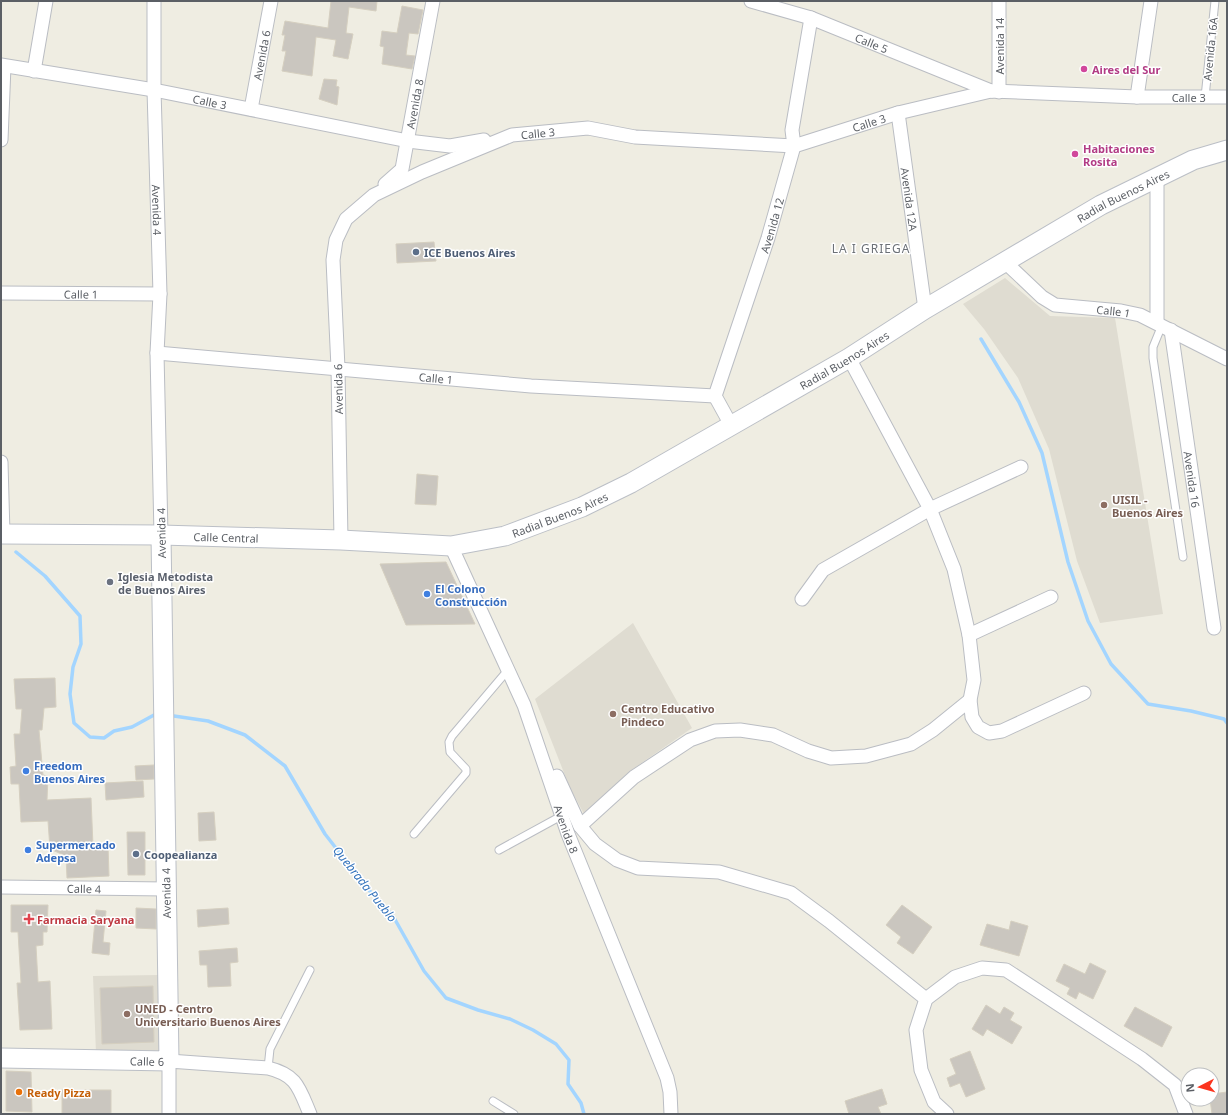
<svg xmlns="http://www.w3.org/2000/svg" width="1228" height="1115" viewBox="0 0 1228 1115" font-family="'Noto Sans',sans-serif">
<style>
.education{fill:#dfdcd1}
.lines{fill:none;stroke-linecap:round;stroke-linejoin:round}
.stream{stroke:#a3d5ff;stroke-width:3.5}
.building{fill:#cac6bf;stroke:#d5cfc0}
.lane-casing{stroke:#babdc3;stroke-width:9}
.street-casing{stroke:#babdc3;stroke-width:15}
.secondary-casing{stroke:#bbbfc6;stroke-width:21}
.lane{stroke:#fff;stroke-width:7}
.street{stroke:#fff;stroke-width:13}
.secondary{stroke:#fff;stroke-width:19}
.hotel-dot{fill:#d1479c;stroke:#fff;stroke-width:1.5}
.service-dot{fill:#5c6f8a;stroke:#fff;stroke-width:1.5}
.education-dot{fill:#8d6e63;stroke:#fff;stroke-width:1.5}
.worship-dot{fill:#6b7280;stroke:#fff;stroke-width:1.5}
.shop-dot{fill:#3f7fe0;stroke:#fff;stroke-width:1.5}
.health-dot{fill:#e0444e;stroke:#fff;stroke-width:1.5}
.food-dot{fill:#e8710a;stroke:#fff;stroke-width:1.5}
.labels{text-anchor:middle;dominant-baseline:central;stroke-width:3;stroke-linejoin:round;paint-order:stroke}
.street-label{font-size:11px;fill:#5b5f65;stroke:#fff}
.hotel-label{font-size:11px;font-weight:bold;fill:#b23c85;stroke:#fff;text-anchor:start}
.service-label{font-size:11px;font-weight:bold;fill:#4e5e75;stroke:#fff;text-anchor:start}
.education-label{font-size:11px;font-weight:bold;fill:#785e54;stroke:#fff;text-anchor:start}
.worship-label{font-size:11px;font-weight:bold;fill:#5b616d;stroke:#fff;text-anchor:start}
.shop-label{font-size:11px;font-weight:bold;fill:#366cbe;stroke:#fff;text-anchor:start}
.health-label{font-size:11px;font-weight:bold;fill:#be3a42;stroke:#fff;text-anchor:start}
.food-label{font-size:11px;font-weight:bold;fill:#c56008;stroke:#fff;text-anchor:start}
.neighbourhood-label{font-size:12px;letter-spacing:1px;fill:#6c7177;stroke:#fff}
.water-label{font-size:12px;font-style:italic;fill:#3574bc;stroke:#fff}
</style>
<rect width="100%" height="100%" fill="#efede2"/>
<!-- education -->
<path class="education" d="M1005,278l45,38 65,2 48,296 -63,9 -23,-62 -28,-112 -31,-71 -34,-49 -21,-25z
M633,623l59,105 -62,43 -46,43 -14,-26 -35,-89z
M158,975l2,76 -64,2 -3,-77z"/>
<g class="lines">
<!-- stream -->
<path class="stream" d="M981,339l38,63 23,51 26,109 20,59 23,43 37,40 43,7 33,8 3,4
M16,552l29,24 35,40 1,28 -8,23 -3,27 4,29 16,14 14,1 10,-7 18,-4 22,-12
M174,716l34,5 37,14 40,31 40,68 42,54 26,28 31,55 22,27 32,12 32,9 23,11 23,14 13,16 -1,24 13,19 3,11"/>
</g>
<!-- building -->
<path class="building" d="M331,1h46l-1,10 -27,-4 -3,26 7,1 -5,25 -15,-3 3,-16 -20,-3 -4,39 -30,-5 4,-20h-4l3,-16h-3l3,-14 43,7z
M402,6l21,4 -5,24 -9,-1 -3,22 9,1 -3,13 -30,-5 2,-17 -4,-1 2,-15 15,2z
M324,79l13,1 -1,6 3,1 -2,18 -18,-6z
M434,242l2,19 -39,2 -1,-19z
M417,474l21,2 -2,29 -21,-1z
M446,562l29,62 -69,1 -26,-61z
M55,678l1,29 -12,1 -2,22h-3l4,45 5,1 -1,24 44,-2 2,48 15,-1 1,31 -42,2 -1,-22 -16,-7 -2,-28 -27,1 -2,-38h-8l-1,-17 6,-1 -2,-32h6l2,-25h-6l-2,-30z
M154,765v14l-18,1 -1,-14z
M143,781l1,16 -38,3 -1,-17z
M214,812l2,28 -17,1 -1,-28z
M127,832h18v43h-17z
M11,905h37l-1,27h-4v13l-7,1 2,36 12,-1 2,48 -32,1 -3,-47h4l-3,-51h-7z
M902,905l30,22 -19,27 -16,-11 4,-6 -15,-12z
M136,908l20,1v20l-20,-1z
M228,908l1,16 -31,3 -1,-17z
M96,910l10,1 -3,31 7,1 -1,12 -17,-2z
M1011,921l17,5 -9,30 -39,-11 7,-21 22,6z
M237,948l1,14 -8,1 1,23 -23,1 -1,-22h-7l-1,-14z
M1090,963l16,8 -13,28 -14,-7 -3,7 -9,-5 3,-6 -14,-7 8,-17 21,10z
M153,986l1,56 -52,2 -2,-56z
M986,1005l14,9 4,-7 10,6 -4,7 12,7 -10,17 -25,-15 -4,7 -11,-7z
M1135,1007l37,20 -10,20 -38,-21z
M970,1051l15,38 -19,8 -6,-14 -10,4 -3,-9 9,-4 -6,-15z
M6,1071l25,1 1,40 -26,-1z
M882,1089l5,15 -9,3 3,7h-32l-4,-13z
M62,1090h49v24h-49z
M1227,1092v22h-15l-2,-15h2v-5z"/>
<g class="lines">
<!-- lane casing -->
<g class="lane-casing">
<path id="lane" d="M1205,97l10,-96
M1162,325l-9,22v11l30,199
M414,834l52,-61v-4l-16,-17 -1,-10 3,-6 56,-66
M499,850l64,-35
M268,1068l2,-19 40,-79
M493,1101l21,13"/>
</g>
<!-- street casing -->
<g class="street-casing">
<g id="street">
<path id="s1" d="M154,1v89l6,204 -3,59 4,182"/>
<path id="s2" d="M751,1l60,17 180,73"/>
<path d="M999,1v91"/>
<path id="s3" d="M1,65l153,25 254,51 42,5 34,-6"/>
<path d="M34,71l12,-70"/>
<path d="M1137,97l14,-96"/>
<path id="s4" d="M251,109l20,-108"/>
<path id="s5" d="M898,113l27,196"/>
<path d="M1,140l3,-74"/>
<path id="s6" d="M385,184l17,-15 31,-168"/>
<path id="s7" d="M1005,262l37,35 13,8 66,6 19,4 87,44"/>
<path id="s8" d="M1,293l159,1"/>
<path d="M1157,323v-147"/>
<path id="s9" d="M1171,330l43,298"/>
<path id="s10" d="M157,353l374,33 184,10"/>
<path d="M849,358l81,151 24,60 15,66 5,45 -4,20 2,17 6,10 11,6 13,-2 82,-38"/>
<path id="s11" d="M731,425l-16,-29 53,-158 26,-92 -2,-16 19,-112"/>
<path d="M1,462l2,72"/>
<path id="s12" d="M341,540l-3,-172 -5,-108 3,-20 10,-21 28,-24 48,-23 90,-37 76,-7 47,9 159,9 104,-33 93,-22 146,6h90"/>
<path id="s13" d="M451,546l73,159 44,129 99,244 3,14 1,22"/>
<path d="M802,599l21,-29 107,-61 91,-42"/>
<path d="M969,635l82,-38"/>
<path d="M557,776l23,50 15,18 22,16 21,8 81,4 72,21 38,28 97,78"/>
<path d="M580,826l54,-49 56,-37 25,-9 25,-1 33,5 35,16 23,7 35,-2 45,-12 22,-14 37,-30"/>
<path id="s14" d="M1,887l165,2"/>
<path d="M169,1114v-53l99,7c29,7 31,20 42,46"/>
<path d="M947,1114l-13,-12 -13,-32 -5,-40 10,-31 29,-22 27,-9 24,2 136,89 33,26 11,29"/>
</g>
</g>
<!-- secondary casing -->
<g class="secondary-casing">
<g id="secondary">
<path id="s15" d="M1,534l160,1 180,5 110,6 54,-10 77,-29 49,-24 218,-125 76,-49 176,-104 92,-45 34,-10"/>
<path id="s16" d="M1,1058l168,3 -8,-526"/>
</g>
</g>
<!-- lane -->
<use href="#lane" class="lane"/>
<!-- street -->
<use href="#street" class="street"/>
<!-- secondary -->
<use href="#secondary" class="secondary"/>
</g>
<!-- markers -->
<g class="hotel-dot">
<circle cx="1084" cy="69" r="4"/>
<circle cx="1075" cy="154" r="4"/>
</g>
<g class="service-dot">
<circle cx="416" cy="252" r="4"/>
<circle cx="136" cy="854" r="4"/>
</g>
<g class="education-dot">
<circle cx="1104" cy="505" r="4"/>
<circle cx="613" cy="714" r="4"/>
<circle cx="127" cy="1014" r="4"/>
</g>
<circle class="worship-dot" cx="110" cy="582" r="4"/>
<g class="shop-dot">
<circle cx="427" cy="594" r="4"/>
<circle cx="26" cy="771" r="4"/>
<circle cx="28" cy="850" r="4"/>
</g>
<path class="health-dot" d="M27 913h4v4h4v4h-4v4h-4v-4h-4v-4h4z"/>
<circle class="food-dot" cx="19" cy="1092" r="4"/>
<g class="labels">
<!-- street labels -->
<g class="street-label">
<text stroke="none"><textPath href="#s2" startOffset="128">Calle 5</textPath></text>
<text transform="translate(999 46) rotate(-90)">Avenida 14</text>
<text transform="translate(1210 49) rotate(-84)">Avenida 16A</text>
<text stroke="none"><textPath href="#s4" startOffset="55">Avenida 6</textPath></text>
<text stroke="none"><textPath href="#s12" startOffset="1197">Calle 3</textPath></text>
<text stroke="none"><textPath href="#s3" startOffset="212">Calle 3</textPath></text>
<text stroke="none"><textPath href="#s6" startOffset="89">Avenida 8</textPath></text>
<text stroke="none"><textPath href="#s12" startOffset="873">Calle 3</textPath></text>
<text stroke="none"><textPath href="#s12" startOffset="537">Calle 3</textPath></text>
<text stroke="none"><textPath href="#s15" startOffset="1212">Radial Buenos Aires</textPath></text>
<text stroke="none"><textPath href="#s5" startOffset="87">Avenida 12A</textPath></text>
<text stroke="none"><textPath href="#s1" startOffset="209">Avenida 4</textPath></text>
<text stroke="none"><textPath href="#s11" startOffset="213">Avenida 12</textPath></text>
<text stroke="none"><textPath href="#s8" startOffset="80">Calle 1</textPath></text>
<text stroke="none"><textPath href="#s7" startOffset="125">Calle 1</textPath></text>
<text stroke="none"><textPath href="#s15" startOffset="888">Radial Buenos Aires</textPath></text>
<text stroke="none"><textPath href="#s10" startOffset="280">Calle 1</textPath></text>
<text transform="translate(338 389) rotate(-91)">Avenida 6</text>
<text stroke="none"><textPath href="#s9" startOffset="151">Avenida 16</textPath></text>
<text stroke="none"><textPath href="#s15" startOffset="564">Radial Buenos Aires</textPath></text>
<text transform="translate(161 533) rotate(-91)">Avenida 4</text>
<text stroke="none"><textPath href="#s15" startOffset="225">Calle Central</textPath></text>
<text stroke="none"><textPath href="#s13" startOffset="306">Avenida 8</textPath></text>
<text stroke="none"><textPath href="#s14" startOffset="83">Calle 4</textPath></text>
<text transform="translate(166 893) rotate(-91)">Avenida 4</text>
<text stroke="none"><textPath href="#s16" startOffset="146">Calle 6</textPath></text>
</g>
<!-- hotel labels -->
<g class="hotel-label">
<text x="1092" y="69">Aires del Sur</text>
<text x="1083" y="148">Habitaciones<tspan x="1083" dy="13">Rosita</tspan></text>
</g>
<!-- service labels -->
<g class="service-label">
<text x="424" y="252">ICE Buenos Aires</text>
<text x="144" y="854">Coopealianza</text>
</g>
<!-- education labels -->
<g class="education-label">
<text x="1112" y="499">UISIL -<tspan x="1112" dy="13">Buenos Aires</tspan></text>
<text x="621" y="708">Centro Educativo<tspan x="621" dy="13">Pindeco</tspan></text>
<text x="135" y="1008">UNED - Centro<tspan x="135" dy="13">Universitario Buenos Aires</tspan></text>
</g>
<!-- worship labels -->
<g class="worship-label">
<text x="118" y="576">Iglesia Metodista<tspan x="118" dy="13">de Buenos Aires</tspan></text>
</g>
<!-- shop labels -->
<g class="shop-label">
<text x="435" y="588">El Colono<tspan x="435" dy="13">Construcción</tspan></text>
<text x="34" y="765">Freedom<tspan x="34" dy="13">Buenos Aires</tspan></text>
<text x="36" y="844">Supermercado<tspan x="36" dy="13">Adepsa</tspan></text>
</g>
<!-- health labels -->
<g class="health-label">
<text x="37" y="919">Farmacia Saryana</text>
</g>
<!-- food labels -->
<g class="food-label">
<text x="27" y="1092">Ready Pizza</text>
</g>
<!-- neighbourhood labels -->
<g class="neighbourhood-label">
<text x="871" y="248">LA I GRIEGA</text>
</g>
<!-- water labels -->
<g class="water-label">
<text transform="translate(365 884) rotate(51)">Quebrada Pueblo</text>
</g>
</g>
<!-- border -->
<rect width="1228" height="1115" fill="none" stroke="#5b5f65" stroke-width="4"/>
<!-- north arrow -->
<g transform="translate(1200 1087) rotate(264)"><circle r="19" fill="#ffffff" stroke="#bdbfc1"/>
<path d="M0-3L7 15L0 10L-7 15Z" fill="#fb331d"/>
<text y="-6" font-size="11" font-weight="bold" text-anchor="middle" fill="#5b5f65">N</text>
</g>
</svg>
